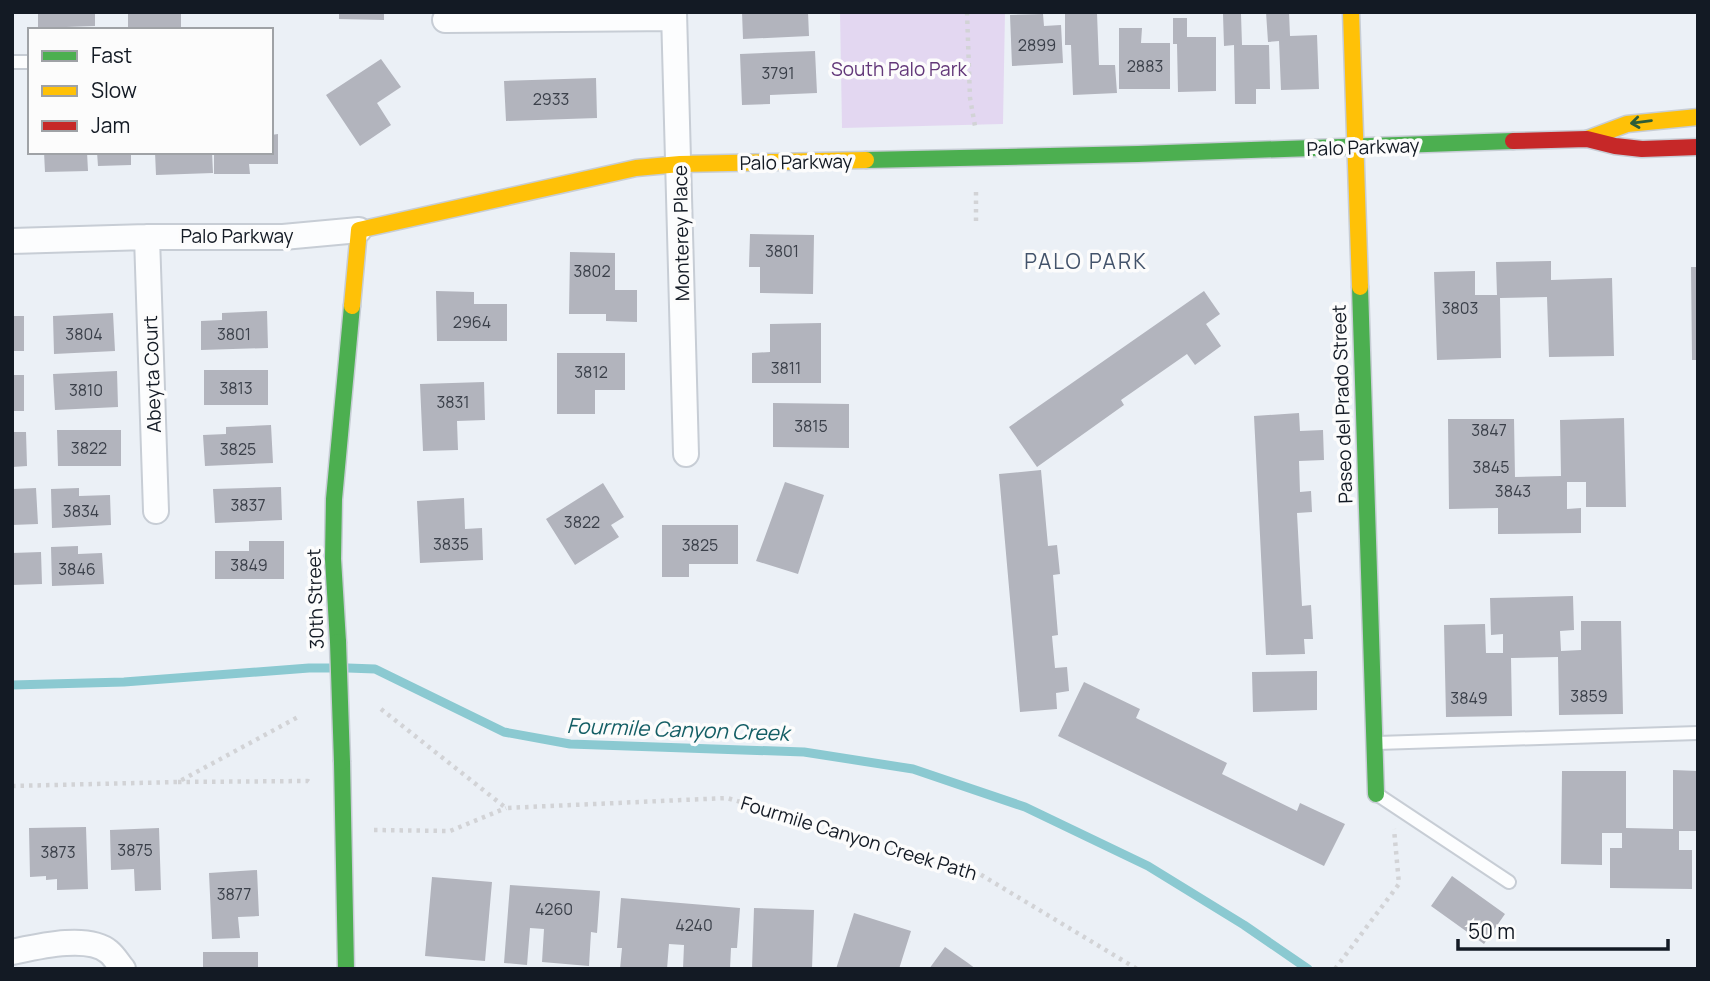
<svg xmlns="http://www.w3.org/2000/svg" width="1710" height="981" viewBox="0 0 1710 981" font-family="Manrope,sans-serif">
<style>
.green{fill:#e3d7f1}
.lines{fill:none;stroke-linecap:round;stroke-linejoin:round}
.stream{stroke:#8bc9d1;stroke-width:9}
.building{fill:#b2b4bd}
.lane-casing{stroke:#c7cdd5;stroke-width:16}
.street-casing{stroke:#c7cdd5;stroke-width:28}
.fast-casing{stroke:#c7cdd5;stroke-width:19}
.slow-casing{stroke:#c7cdd5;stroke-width:19}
.jam-casing{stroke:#c7cdd5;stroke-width:19}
.path{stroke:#d2d3d6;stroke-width:4.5;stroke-dasharray:3.5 5;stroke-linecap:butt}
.lane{stroke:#fcfdfe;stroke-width:12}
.street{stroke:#fcfdfe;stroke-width:24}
.fast{stroke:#4caf50;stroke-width:16}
.slow{stroke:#ffc107;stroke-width:16}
.jam{stroke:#c62828;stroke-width:16}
.fast-bridge-casing{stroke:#c7cdd5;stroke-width:19;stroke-linecap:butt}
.fast-bridge{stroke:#4caf50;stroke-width:16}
.oneway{stroke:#2d5d38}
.labels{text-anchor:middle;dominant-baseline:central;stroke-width:7;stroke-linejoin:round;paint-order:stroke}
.number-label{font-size:16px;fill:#3b404a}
.park-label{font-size:19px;fill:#623779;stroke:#fcfcfc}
.street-label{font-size:19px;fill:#131a24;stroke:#fcfcfc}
.neighbourhood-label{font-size:21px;letter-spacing:2px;fill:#43536b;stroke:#fcfcfc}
.water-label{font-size:21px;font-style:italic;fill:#145e65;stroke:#fcfcfc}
</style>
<rect width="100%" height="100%" fill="#ebf0f6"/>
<!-- green -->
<path class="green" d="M840,12h165l-2,112 -161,4z"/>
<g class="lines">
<!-- stream -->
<path class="stream" d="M348,668l27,1 129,63 66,12 234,8 109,17 112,38 123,59 96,59 64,44
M12,685l112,-3 185,-14h21"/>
</g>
<!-- building -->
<path class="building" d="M38,12h57v14l-57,2z
M128,12h53v18h-53z
M339,12h45v8l-45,-1z
M742,12h66l1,24 -66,3z
M1266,12h23l1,24 27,-1 2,54 -38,1 -2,-49 -11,1z
M1097,13l2,52h16l2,28 -44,2 -2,-50h-6v-31z
M1043,14l1,12 17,-1 2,38 -51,3 -2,-51z
M1223,14h18l1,31h27l1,44h-14v15h-21l-1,-59 -10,1z
M1173,18h14v19h29v54l-38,1 -1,-48h-4z
M1119,28h23l-1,15h29v46h-51z
M815,51l2,42 -47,2v9l-28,1 -2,-51z
M381,59l20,28 -24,16 14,22 -31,21 -34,-51z
M596,78l1,40 -91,3 -2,-40z
M278,134v30h-29l1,10h-36v-22h57v-17z
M44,152h43l1,19 -43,1z
M97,152h34v13l-33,1z
M155,152h57l1,21 -57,2z
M750,234l64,1 -1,59 -53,-1v-26h-11z
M570,252l45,1v37h22v32l-31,-1v-7h-37z
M1551,261v19l61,-2 2,78 -65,1 -2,-60 -47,1 1,60 -64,2 -3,-88 41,-1v24h22l-1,-33z
M1691,267h7v93h-6z
M436,291l38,1v12h33v37h-70z
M1204,291l16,23 -14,10 15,22 -26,19 -8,-11 -66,46 3,5 -87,62 -28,-40z
M267,311l1,37 -67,2v-29l21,-1v-7z
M113,313l2,38 -61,3 -1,-38z
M12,316h12v35h-12z
M821,323v60h-69v-30l18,-1v-28z
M557,353h68v37h-30v24h-38z
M204,370h64v35h-64z
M117,371l1,36 -63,3 -2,-36z
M12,375h12v36h-12z
M484,382l1,38 -28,1 1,29 -35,1 -3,-67z
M773,403l76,1v44l-76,-1z
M1299,413l1,18 23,-1 1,30 -25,1 1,31 11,-1 1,21 -15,1 5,93 9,-1 2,34h-9l1,15 -39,1 -12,-239z
M1624,418l2,89h-40v-25h-19v27l14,-1v25l-83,1v-26l-49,1 -1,-90h66l1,58 46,-1 -1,-56z
M271,425l2,38 -68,3 -2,-31 23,-1v-7z
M57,430h64v36h-63z
M12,432h14l1,34 -15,1z
M1041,470l7,76 9,-1 3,29 -7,1 5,60 -6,1 3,32 12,-1 2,24 -13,2 1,16 -37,3 -21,-238z
M785,482l39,13 -26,79 -42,-13z
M603,483l21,34 -13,8 8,12 -44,28 -29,-46z
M281,487l1,33 -67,3 -2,-34z
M36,488l2,36 -26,1v-36z
M79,488v8l31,-1 1,30 -59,3 -1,-39z
M464,498l1,31 17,-1 1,32 -63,3 -3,-62z
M662,525h76v39h-49v13h-27z
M249,541h35v38h-69v-28h34z
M78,546v8l24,-1 2,31 -52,2 -1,-39z
M41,552l1,32 -30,1v-32z
M1573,596l1,34 -14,1 1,20 20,-1v-29h40l2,93 -64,1 -1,-58 -47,1 1,58 -66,1 -2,-92 41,-1 1,29h17v-19l-12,1 -1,-37z
M1317,671v39l-64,2 -1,-40z
M1084,682l56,27 -4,9 91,45 -5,11 75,37 3,-8 45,21 -21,42 -266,-130z
M1673,770l25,1v60h-19v19h13v39l-82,-1v-40h12v-15h-20v32l-41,-1 1,-93h64v57l47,1z
M86,827l2,62 -31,1v-11l-11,1v-4l-16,1 -1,-49z
M159,828l2,62 -26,1 -1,-22 -23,1 -1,-40z
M257,870l2,46 -21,1 2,21 -28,1 -3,-66z
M1452,876l53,38 -21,30 -53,-38z
M432,877l60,5 -7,79 -60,-5z
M510,885l90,6 -3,42 -6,-1 -2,34 -47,-4 2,-33 -14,-1 -3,37 -23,-2z
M621,898l119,10 -3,40h-6l-1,21h-47l1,-24 -15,-1 -2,25h-47l2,-21h-5z
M754,908l60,2 -2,59h-60z
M854,913l57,18 -12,38h-63z
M945,947l23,16 8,6h-47z
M203,952h55v17h-55z"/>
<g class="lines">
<!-- lane casing -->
<g class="lane-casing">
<path id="lane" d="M12,62h18
M1377,743l321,-10
M1378,795l131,87"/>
</g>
<!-- street casing -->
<g class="street-casing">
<path id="street" d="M674,12l12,442
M445,20l229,-2
M147,237l9,274
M12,241l135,-4h136l76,-7
M12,952c24,-5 76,-18 97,0 5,4 9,11 14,17"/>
</g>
<!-- fast casing -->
<g class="fast-casing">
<path id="fast" d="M866,160l272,-6 375,-13
M1360,287l16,507
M338,642l-5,-83 1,-60 18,-193
M342,762l4,207"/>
</g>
<!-- slow casing -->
<g class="slow-casing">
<path id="slow" d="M1351,12l9,275
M1587,139l40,-15 71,-7
M352,306l7,-76 277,-62 44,-4 186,-4"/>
</g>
<!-- jam casing -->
<g class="jam-casing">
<path id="jam" d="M1513,141l74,-2 28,7 27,3 56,-2"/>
</g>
<!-- path -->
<path class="path" d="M967,12l3,86 5,28
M976,221v-34
M381,709l125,99 221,-10 251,75 159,96
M178,782l130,-1 4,3
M12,786l166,-4 120,-65
M374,830l76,1 56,-23
M1335,969l64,-85 -5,-55"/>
<!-- lane -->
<use href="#lane" class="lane"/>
<!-- street -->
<use href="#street" class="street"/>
<!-- fast -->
<use href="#fast" class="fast"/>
<!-- slow -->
<use href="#slow" class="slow"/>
<!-- jam -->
<use href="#jam" class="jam"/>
<!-- fast-bridge casing -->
<g class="fast-bridge-casing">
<path id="fast-bridge" d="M338,642l4,120"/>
</g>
<!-- fast-bridge -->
<use href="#fast-bridge" class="fast-bridge"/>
</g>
<!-- one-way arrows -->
<defs><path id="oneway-shaft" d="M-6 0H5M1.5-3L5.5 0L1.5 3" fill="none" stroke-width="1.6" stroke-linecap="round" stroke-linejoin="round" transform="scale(1.75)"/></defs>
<use class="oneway" href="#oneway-shaft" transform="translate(1641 122) rotate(173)"/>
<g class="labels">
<!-- number labels -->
<g class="number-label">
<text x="1037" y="45">2899</text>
<text x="1145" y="66">2883</text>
<text x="778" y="73">3791</text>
<text x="551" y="99">2933</text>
<text x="782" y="251">3801</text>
<text x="592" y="271">3802</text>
<text x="1460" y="308">3803</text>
<text x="472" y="322">2964</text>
<text x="84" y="334">3804</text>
<text x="234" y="334">3801</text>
<text x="786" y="368">3811</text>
<text x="591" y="372">3812</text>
<text x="236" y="388">3813</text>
<text x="86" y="390">3810</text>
<text x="453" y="402">3831</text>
<text x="811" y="426">3815</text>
<text x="1489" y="430">3847</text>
<text x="89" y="448">3822</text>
<text x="238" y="449">3825</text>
<text x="1491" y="467">3845</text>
<text x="1513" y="491">3843</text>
<text x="248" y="505">3837</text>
<text x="81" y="511">3834</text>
<text x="582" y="522">3822</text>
<text x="451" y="544">3835</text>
<text x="700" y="545">3825</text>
<text x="249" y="565">3849</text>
<text x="77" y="569">3846</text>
<text x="1589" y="696">3859</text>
<text x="1469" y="698">3849</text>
<text x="135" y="850">3875</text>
<text x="58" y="852">3873</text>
<text x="234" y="894">3877</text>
<text x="554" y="909">4260</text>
<text x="694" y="925">4240</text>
</g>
<!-- park labels -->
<g class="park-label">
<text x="899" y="69">South Palo Park</text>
</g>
<!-- street labels -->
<g class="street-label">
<text transform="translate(1363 147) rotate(-2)">Palo Parkway</text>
<text transform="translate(796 162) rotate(-1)">Palo Parkway</text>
<text transform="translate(681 233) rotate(-91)">Monterey Place</text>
<text x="237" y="236">Palo Parkway</text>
<text transform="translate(152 374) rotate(-92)">Abeyta Court</text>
<text transform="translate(1342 404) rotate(-92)">Paseo del Prado Street</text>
<text transform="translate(315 599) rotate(-92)">30th Street</text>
<text transform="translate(859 838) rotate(17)">Fourmile Canyon Creek Path</text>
</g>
<!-- neighbourhood labels -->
<g class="neighbourhood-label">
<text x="1086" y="261">PALO PARK</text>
</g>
<!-- water labels -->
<g class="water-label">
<text transform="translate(678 729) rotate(2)">Fourmile Canyon Creek</text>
</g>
</g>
<!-- border -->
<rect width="1710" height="981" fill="none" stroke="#131a24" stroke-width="28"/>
<!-- legend -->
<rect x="28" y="28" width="245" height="126" fill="#fcfcfc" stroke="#9fa2a6" stroke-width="2"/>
<rect x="42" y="51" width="35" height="10" fill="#4caf50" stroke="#9fa2a6" stroke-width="2"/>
<text x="91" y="63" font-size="21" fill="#131a24">Fast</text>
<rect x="42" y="86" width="35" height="10" fill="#ffc107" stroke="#9fa2a6" stroke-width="2"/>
<text x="91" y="98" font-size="21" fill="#131a24">Slow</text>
<rect x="42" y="121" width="35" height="10" fill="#c62828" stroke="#9fa2a6" stroke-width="2"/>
<text x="91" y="133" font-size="21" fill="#131a24">Jam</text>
<!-- scale -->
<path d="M1458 939v10h210v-10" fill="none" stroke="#131a24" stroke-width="3.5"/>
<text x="1468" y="939" font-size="21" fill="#131a24" stroke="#fcfcfc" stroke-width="5" paint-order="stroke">50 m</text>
</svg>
